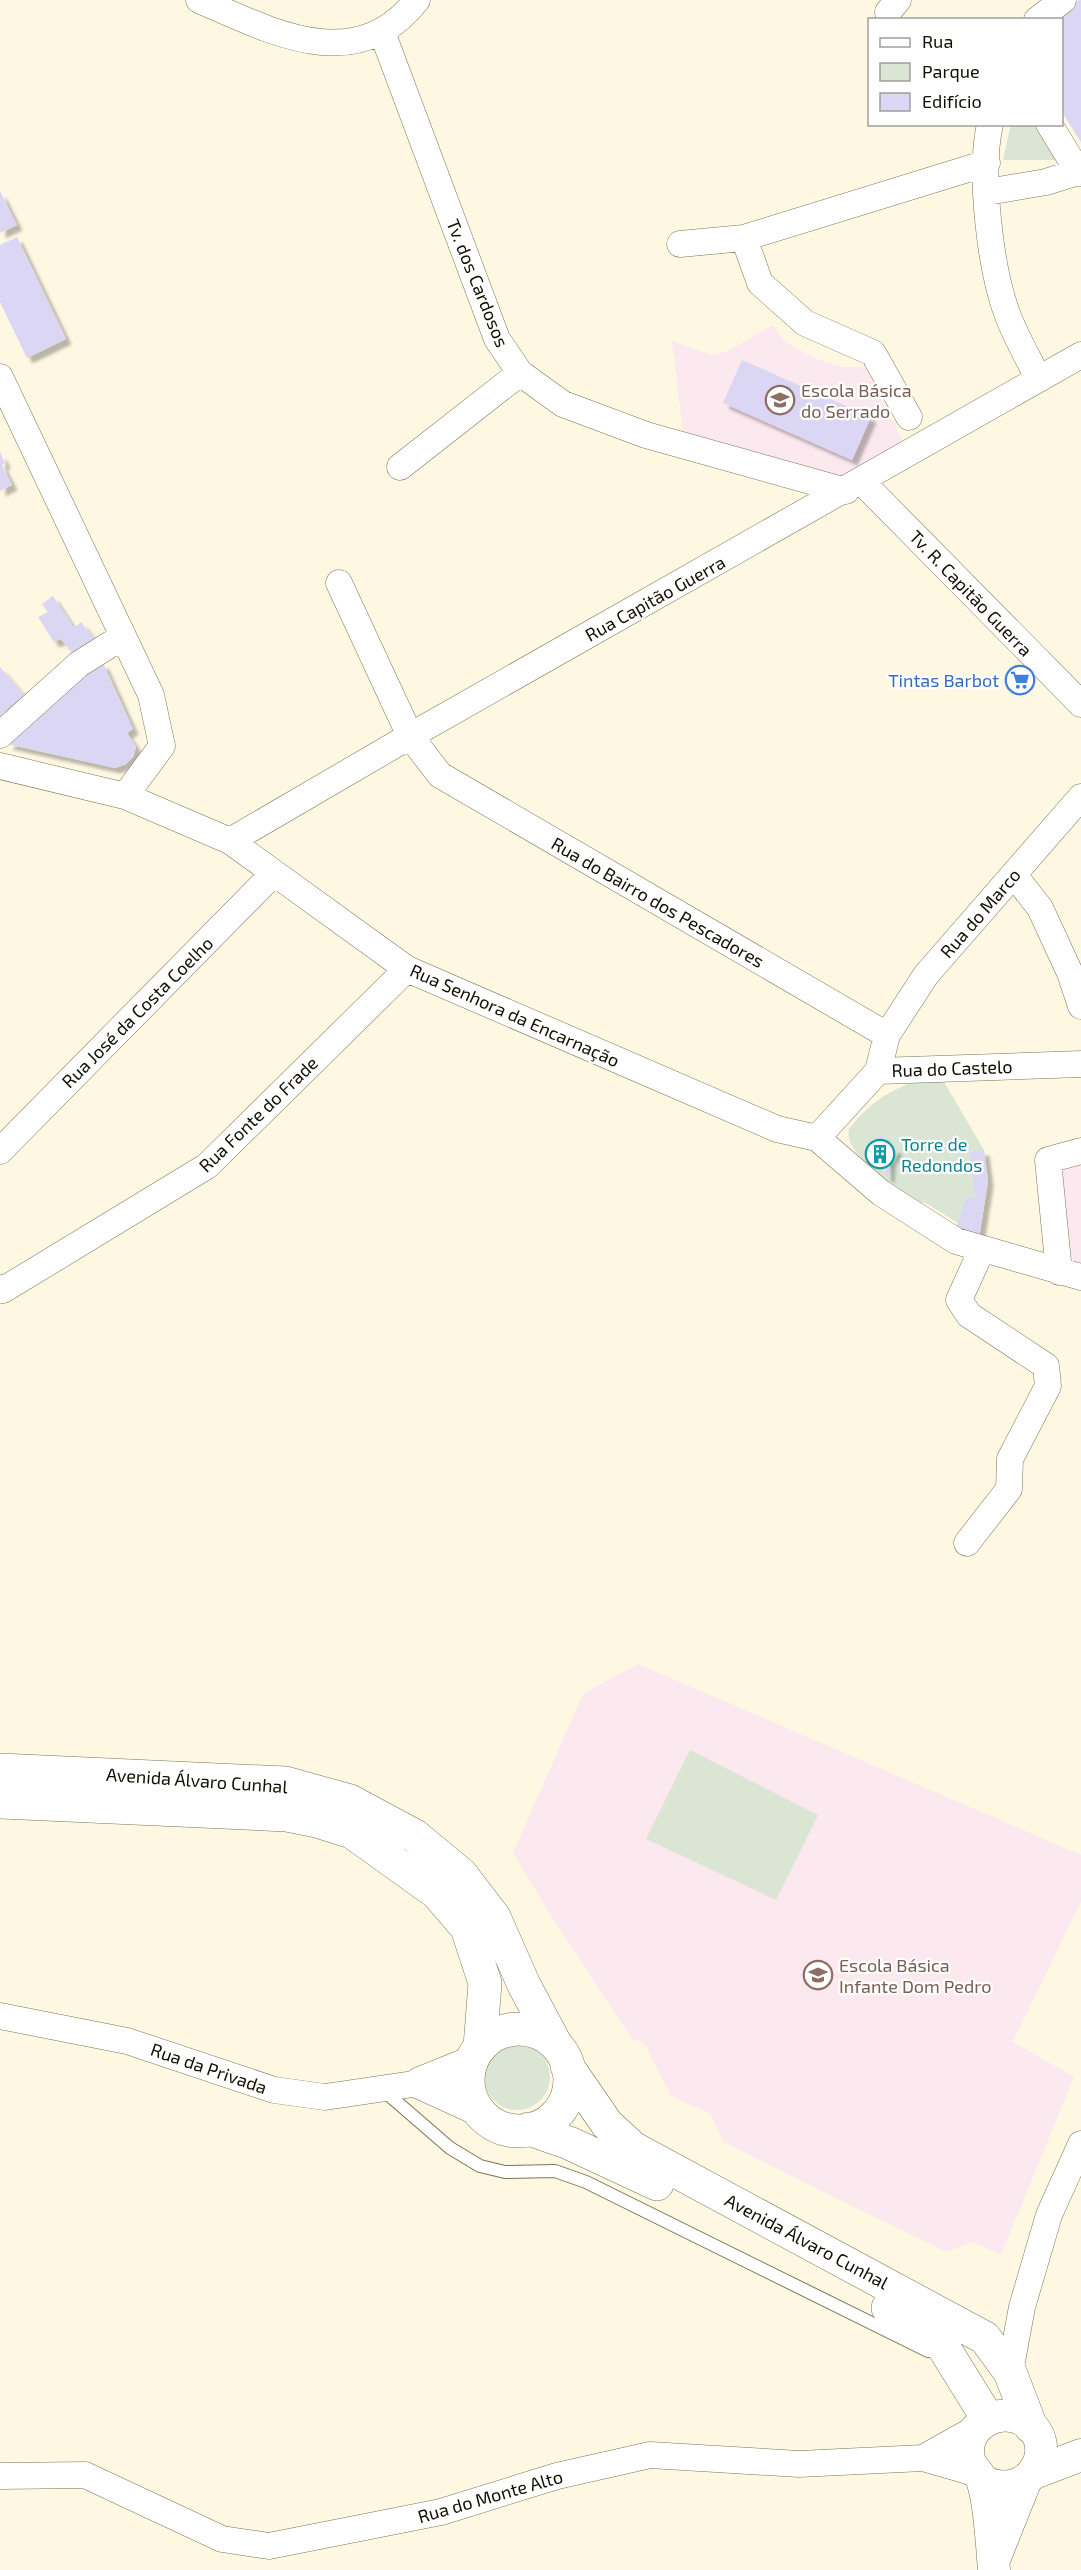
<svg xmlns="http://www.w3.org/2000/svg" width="1081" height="2570" viewBox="0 0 1081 2570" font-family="'Exo 2',sans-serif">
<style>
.education{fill:#fce8ef}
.green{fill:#dae5d3}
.building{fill:#dcd6f5;filter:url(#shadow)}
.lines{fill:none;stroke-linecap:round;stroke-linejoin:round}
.service-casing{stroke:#7d7455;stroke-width:14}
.minor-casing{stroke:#7d7455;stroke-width:27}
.tertiary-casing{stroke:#7d7455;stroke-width:33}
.secondary-casing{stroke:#7d7455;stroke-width:34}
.service{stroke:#fff;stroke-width:12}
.minor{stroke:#fff;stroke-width:26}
.tertiary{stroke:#fff;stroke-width:32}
.secondary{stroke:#fff;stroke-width:33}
.labels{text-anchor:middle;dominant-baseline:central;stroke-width:4.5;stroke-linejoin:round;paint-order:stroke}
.street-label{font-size:18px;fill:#120e04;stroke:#fff}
.education-label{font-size:18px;fill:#785e54;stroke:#fff;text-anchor:start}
.shop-label{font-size:18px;fill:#366cbe;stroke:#fff;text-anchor:end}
.culture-label{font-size:18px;fill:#0d838f;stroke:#fff;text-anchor:start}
</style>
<defs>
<filter id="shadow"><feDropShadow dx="5.5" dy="5.5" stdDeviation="1.5" flood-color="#0004"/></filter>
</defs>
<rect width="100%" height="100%" fill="#fef8e3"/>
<!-- education -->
<path class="education" d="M773,325l11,16 30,17 28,9h23l40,78 -69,36 -153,-48 -11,-92 39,14 15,-3z
M1081,1160v104l-18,-6 -9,-91z
M638,1664l443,191v47l-68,140 61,35 -73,178 -28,-13 -27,10 -223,-110 -12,-28 -40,-18 -27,-53 -13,-5 -83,-127 -35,-58 70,-159z"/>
<!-- green -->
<path class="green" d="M1011,124l30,1 21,35h-59z
M940,1075l44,75 -15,2 6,46 -17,25 -34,-21 -2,2c-20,-14 -80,-48 -73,-75 25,-32 52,-46 91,-54z
M690,1750l128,65 -42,85 -130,-61z
M484 2077a33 33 0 1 1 66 0a33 33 0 1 1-66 0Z"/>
<!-- building -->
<path class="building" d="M1079,0h2v142l-19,-30v-92h-11z
M0,191l17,34 -17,8z
M17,237l49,102 -39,19 -27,-56v-57z
M742,360l129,57 -19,43 -129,-57z
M0,452l5,11 -3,2 10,20 -12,6z
M53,596l21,32 7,-6 14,18 -18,19 -16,-20 -7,3 -16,-25 10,-5 -6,-8z
M103,663l30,66 -6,4 9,14 -3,10 -7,7 -11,4 -108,-24 65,-65z
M0,667l24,28 -24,21z
M881,1135l3,3 -6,11 9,9 6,-11 4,3 -7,11 -1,16h-3l-1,-14 -13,-13z
M984,1150l4,31 -9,57 -24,-8 12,-33 8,1 -6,-46z"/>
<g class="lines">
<!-- service casing -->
<g class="service-casing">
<path id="service" d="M383,2090l67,58 30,18 25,6 50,-1 31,11 342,169"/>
</g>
<!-- minor casing -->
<g class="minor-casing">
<path id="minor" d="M199,0c72,31 157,78 218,0
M888,12l10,-12
M1037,20l26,-20
M382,32l115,307 23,34 43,31 83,31 200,56
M990,124c-11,49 0,145 18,192 8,21 20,42 30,62
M1049,124l30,49
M987,192l59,-10 35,-11
M744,238l16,45 45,40 68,30 36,64
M680,244l64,-6 243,-75
M0,377l151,318 11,51 -37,50
M400,467l120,-94
M862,482l219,222
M339,583l71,153 30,39 447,260 -9,36
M0,735l79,-71 43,-27
M0,766l125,30 105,45 177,128 370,160 40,9 64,55 75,48 125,36
M230,841l180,-105 671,-381
M1014,875l26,33 30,65 11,33
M887,1035l39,-60 155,-178
M817,1138l61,-67 203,-7
M0,1151l274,-278
M1059,1272l-11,-112 33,-9
M0,1288l3,2 204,-124 200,-197
M967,1543l42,-54 1,-30 38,-73 -2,-20 -77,-51 -10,-15 23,-51
M0,2016l127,25 147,49 51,7 95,-14
M1010,2372l12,-65 27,-92 32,-71
M923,2458l55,-31
M0,2476l85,-1 137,64 47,7 172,-34 116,-36 93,-21 149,9 124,-6 52,15"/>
</g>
<!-- tertiary casing -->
<g class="tertiary-casing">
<path id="tertiary" d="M420,2083l57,26
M420,2083l52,-21
M1034,2473l47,-18
M983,2481c49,25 81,-41 38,-62 -24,-11 -53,6 -53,32 0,18 12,20 15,32 7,21 9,64 11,87
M995,2557l30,-75"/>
</g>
<!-- secondary casing -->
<g class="secondary-casing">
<path id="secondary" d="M0,1770l285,13 65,18 65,35 46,38 33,43 30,68 32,60
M0,1802l287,13 30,6 35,11 85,61 30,35 18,55 -5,64
M468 2080a51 51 0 1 1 102 0a51 51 0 1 1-102 0Z
M567,2066l40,58 26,24 352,190 25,34 21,55
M529,2129l40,14 88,41
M888,2308l32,17 24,23 44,71"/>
</g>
<!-- service -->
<use href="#service" class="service"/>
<!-- minor -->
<use href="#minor" class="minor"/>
<!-- tertiary -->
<use href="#tertiary" class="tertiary"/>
<!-- secondary -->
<use href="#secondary" class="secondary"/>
</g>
<!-- icons -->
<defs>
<g id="school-ring" transform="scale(1.5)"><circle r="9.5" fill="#fff" stroke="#8d6e63" stroke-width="1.5"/><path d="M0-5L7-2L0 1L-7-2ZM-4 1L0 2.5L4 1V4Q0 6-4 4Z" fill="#8d6e63"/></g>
<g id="supermarket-ring" transform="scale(1.5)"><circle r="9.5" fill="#fff" stroke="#3f7fe0" stroke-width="1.5"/><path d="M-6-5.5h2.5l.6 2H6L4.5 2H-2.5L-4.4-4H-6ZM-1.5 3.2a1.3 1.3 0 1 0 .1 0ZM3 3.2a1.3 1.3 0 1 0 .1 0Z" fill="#3f7fe0"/></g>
<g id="building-ring" transform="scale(1.5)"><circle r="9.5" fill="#fff" stroke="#0f9aa8" stroke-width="1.5"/><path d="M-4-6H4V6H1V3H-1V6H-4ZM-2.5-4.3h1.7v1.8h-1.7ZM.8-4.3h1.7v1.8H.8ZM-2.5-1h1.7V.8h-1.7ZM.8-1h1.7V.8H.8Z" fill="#0f9aa8"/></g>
</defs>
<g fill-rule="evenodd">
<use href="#school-ring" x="780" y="400"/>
<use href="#supermarket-ring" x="1020" y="680"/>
<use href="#building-ring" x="880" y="1154"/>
<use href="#school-ring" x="818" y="1975"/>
</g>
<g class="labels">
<!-- street labels -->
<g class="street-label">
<text transform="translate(478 283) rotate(68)">Tv. dos Cardosos</text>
<text transform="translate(971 593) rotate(46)">Tv. R. Capitão Guerra</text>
<text transform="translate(655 598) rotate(-29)">Rua Capitão Guerra</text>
<text transform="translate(658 902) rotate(30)">Rua do Bairro dos Pescadores</text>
<text transform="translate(980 913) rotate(-49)">Rua do Marco</text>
<text transform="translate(137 1012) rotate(-45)">Rua José da Costa Coelho</text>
<text transform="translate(515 1015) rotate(24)">Rua Senhora da Encarnação</text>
<text transform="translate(952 1068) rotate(-2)">Rua do Castelo</text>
<text transform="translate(258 1114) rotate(-44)">Rua Fonte do Frade</text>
<text transform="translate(197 1780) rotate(4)">Avenida Álvaro Cunhal</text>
<text transform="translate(209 2068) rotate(19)">Rua da Privada</text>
<text transform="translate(807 2241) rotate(28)">Avenida Álvaro Cunhal</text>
<text transform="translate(490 2496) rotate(-16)">Rua do Monte Alto</text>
</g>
<!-- education labels -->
<g class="education-label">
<text x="801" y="390">Escola Básica<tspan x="801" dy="21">do Serrado</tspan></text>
<text x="839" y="1965">Escola Básica<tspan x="839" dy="21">Infante Dom Pedro</tspan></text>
</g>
<!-- shop labels -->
<g class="shop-label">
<text x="999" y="680">Tintas Barbot</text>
</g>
<!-- culture labels -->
<g class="culture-label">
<text x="901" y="1144">Torre de<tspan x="901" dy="21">Redondos</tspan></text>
</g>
</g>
<!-- legend -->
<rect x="868" y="18" width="195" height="108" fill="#ffffff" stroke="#a09f9b" stroke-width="1.5"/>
<rect x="880" y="38" width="30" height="9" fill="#ffffff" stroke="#a09f9b" stroke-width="1.5"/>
<text x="922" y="48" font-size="18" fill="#120e04">Rua</text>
<rect x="880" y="63" width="30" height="18" fill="#dae5d3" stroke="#a09f9b" stroke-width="1.5"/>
<text x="922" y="78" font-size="18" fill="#120e04">Parque</text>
<rect x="880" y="93" width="30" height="18" fill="#dcd6f5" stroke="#a09f9b" stroke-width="1.5"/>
<text x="922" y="108" font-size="18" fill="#120e04">Edifício</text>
</svg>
